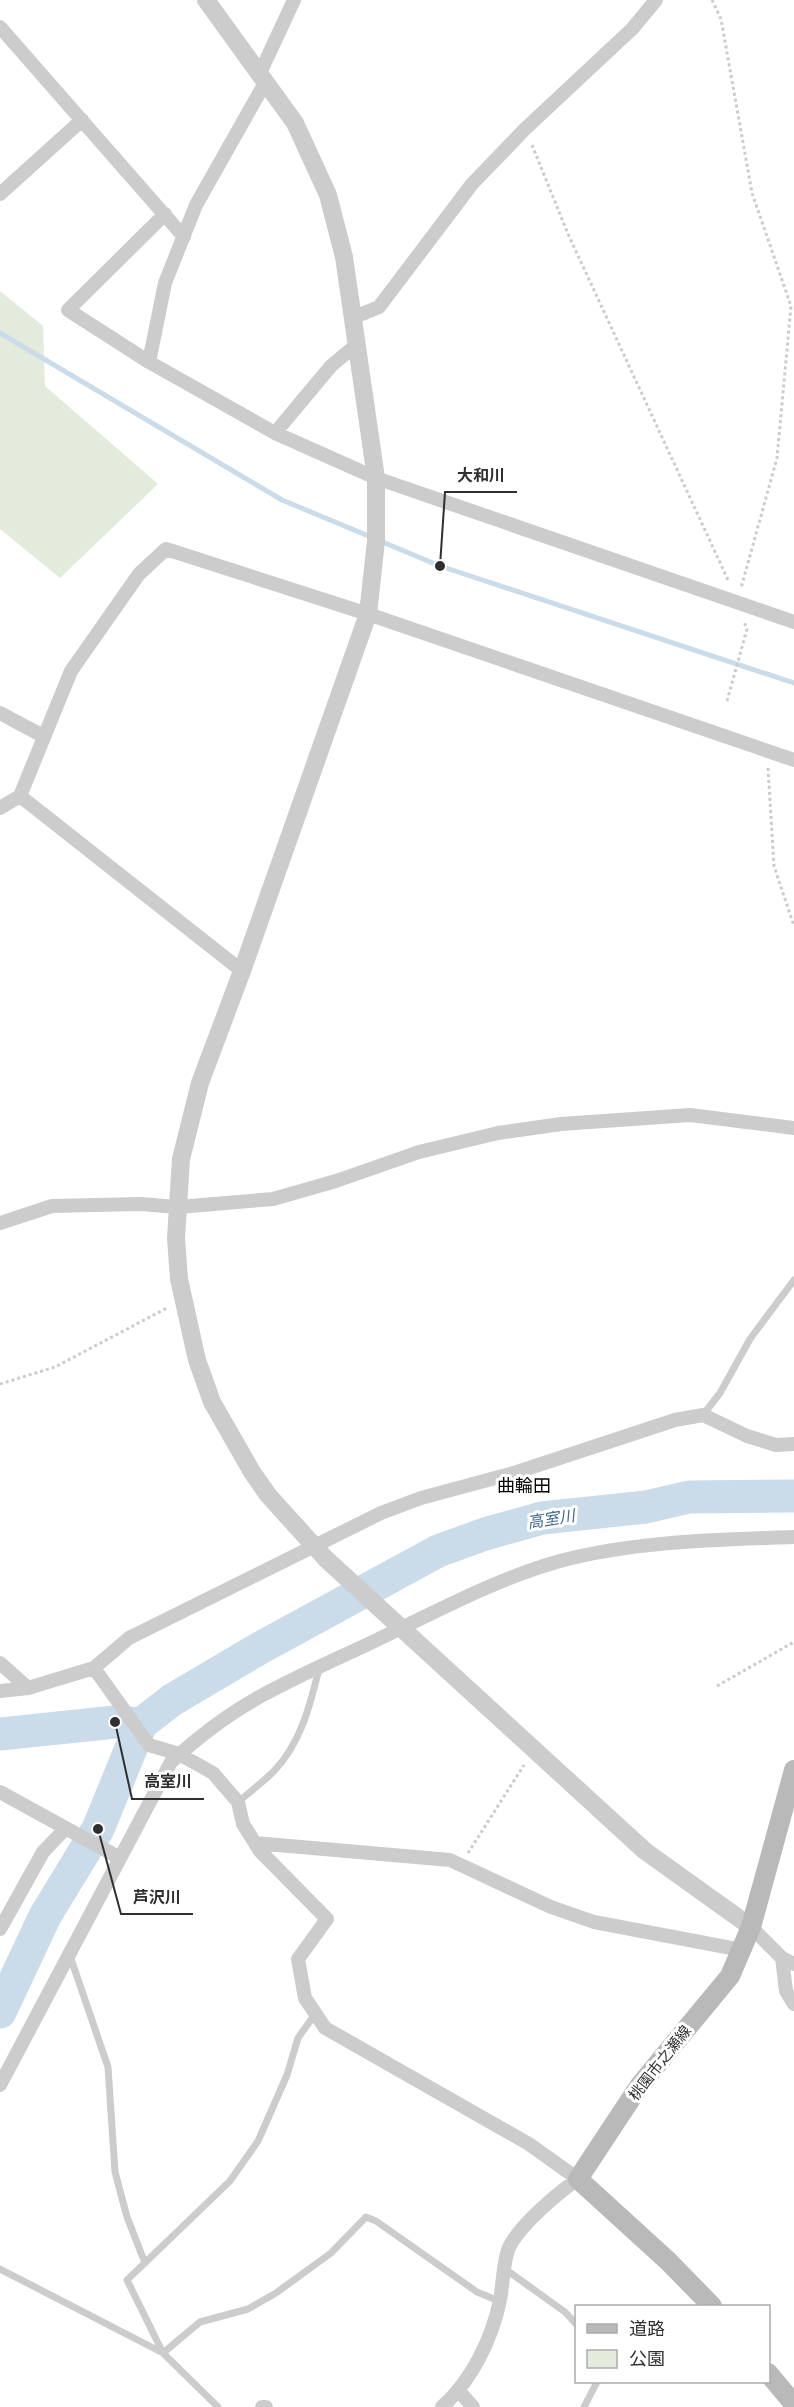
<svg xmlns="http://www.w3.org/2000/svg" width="794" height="2407" viewBox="0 0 794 2407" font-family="'Work Sans','Noto Sans JP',sans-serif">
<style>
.green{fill:#e3ebdd}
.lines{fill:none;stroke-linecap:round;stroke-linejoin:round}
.stream{stroke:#cadbea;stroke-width:5}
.river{stroke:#cadbea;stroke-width:33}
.path{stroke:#ccc;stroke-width:3;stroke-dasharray:3 3;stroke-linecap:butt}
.service{stroke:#ccc;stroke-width:7}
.minor{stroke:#ccc;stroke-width:14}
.tertiary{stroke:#ccc;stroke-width:18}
.secondary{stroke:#b9b9b9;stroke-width:20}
.labels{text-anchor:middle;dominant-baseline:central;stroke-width:6;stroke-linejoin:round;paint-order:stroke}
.street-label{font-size:15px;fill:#2f2f2f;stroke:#fff}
.water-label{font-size:16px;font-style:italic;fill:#40688d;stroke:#fff}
.quarter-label{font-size:18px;fill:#000;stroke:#fff}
.leader{fill:none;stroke:#2f2f2f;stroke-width:2}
.callout-dot{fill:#2f2f2f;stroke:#fff;stroke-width:2}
.callout-label{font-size:16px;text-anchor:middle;font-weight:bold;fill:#2f2f2f;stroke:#fff;stroke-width:6;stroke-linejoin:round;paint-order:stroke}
</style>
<rect width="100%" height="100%" fill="#fff"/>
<!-- green -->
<path class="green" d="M0,291l43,35 2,60 113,98 -98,94 -60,-49z"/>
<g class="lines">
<!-- stream -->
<path class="stream" d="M0,333l282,167 89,37
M380,541l60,25 354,117"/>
<!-- river -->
<path class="river" d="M0,1734l115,-12 26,2 31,-24 88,-52 178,-97 47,-17 57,-16 104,-11 43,-10 105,-1
M0,2012l45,-96 53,-87 43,-105"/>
<!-- path -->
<path class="path" d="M712,0l9,19 31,174 39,113 -14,152 -36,130
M532,145l36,89 161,348
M727,701l20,-72 -3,-7
M768,768l6,98 20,60
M0,1384l55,-17 112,-59
M717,1686l77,-44
M468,1853l56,-88"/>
<!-- service -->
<path class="service" d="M703,1415l17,-22 30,-54 44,-59
M238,1802c12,-10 25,-20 36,-31 27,-28 36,-66 45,-102
M70,1956l38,111 7,105 12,45 18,46
M315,2014l-17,24 -11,37 -29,66 -28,40 -103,99 36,73 37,-31 48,-13 28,-16 55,-40 35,-36 10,4 101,71 22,9
M0,2269l163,84 55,54
M505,2269l60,43 11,12
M584,2407l13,-25"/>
<!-- minor -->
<path class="minor" d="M0,27l184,210
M260,73l34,-73
M0,194l82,-74
M165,214l-97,96 81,52 126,71 101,45 418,144
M352,318l27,-11 93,-123 53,-55 107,-100 24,-29
M149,362l16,-79 31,-78 70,-124
M275,433l56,-67 25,-21
M0,713l43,23
M20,796l222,175
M0,808l20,-12 51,-125 68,-97 27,-25 202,65 426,146
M0,1223l52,-17 88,-2 38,3 95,-8 63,-18 83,-29 79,-19 63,-9 129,-9 104,13
M0,1663l28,25
M94,1668l55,77 30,9 34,19 25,29 5,22 17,27 67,68 -29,40 7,39 20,30 204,116 49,35c-19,13 -62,49 -70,71 -5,15 -5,34 -8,50 -8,39 -28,80 -58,107
M0,1691l28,-3 66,-20 35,-30 252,-125 40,-15 96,-26 158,-52 28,-5 44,21 29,9 18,-1
M0,1792l120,66
M255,1843l195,17 101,47 43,15 148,28
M751,1927l31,31 12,6
M0,1929l43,-77 22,-23
M782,1958l4,33 8,13
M0,2085l171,-323c25,-23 53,-45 83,-62 42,-24 88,-43 131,-64 56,-27 114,-58 175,-75 75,-20 156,-21 234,-24
M458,2390l15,17
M262,2407h4"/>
<!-- tertiary -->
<path class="tertiary" d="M206,0l89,123 33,72 16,62 32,221v63l-8,73 -126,357 -42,112 -19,76 -5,79 3,41 18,81 15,42 40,70 16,23 58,64 319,292 106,76"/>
<!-- secondary -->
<path class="secondary" d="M712,2306l-44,-45 -90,-82 62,-94 90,-109 21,-49 43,-157
M768,2373l26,31"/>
</g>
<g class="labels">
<!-- street labels -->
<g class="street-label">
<text transform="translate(660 2063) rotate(-52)">桃園市之瀬線</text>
</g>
<!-- water labels -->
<g class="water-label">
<text transform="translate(551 1519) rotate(-9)">高室川</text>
</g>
<!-- quarter labels -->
<g class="quarter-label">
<text x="524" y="1485">曲輪田</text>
</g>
</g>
<!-- callouts -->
<path class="leader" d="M440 566L445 492H517M115 1722L132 1799H204M98 1829L121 1914H193"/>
<g class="callout-dot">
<circle cx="440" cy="566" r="6"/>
<circle cx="115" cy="1722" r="6"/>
<circle cx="98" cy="1829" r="6"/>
</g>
<g class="callout-label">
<text x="481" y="481">大和川</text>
<text x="168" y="1787">高室川</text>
<text x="157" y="1903">芦沢川</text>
</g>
<!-- legend -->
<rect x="575" y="2305" width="195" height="78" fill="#ffffff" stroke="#acacac" stroke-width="1.5"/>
<rect x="587" y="2324" width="30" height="9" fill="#b9b9b9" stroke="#acacac" stroke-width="1.5"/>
<text x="629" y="2335" font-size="18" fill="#2f2f2f">道路</text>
<rect x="587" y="2350" width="30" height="18" fill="#e3ebdd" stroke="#acacac" stroke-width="1.5"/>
<text x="629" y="2365" font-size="18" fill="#2f2f2f">公園</text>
</svg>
